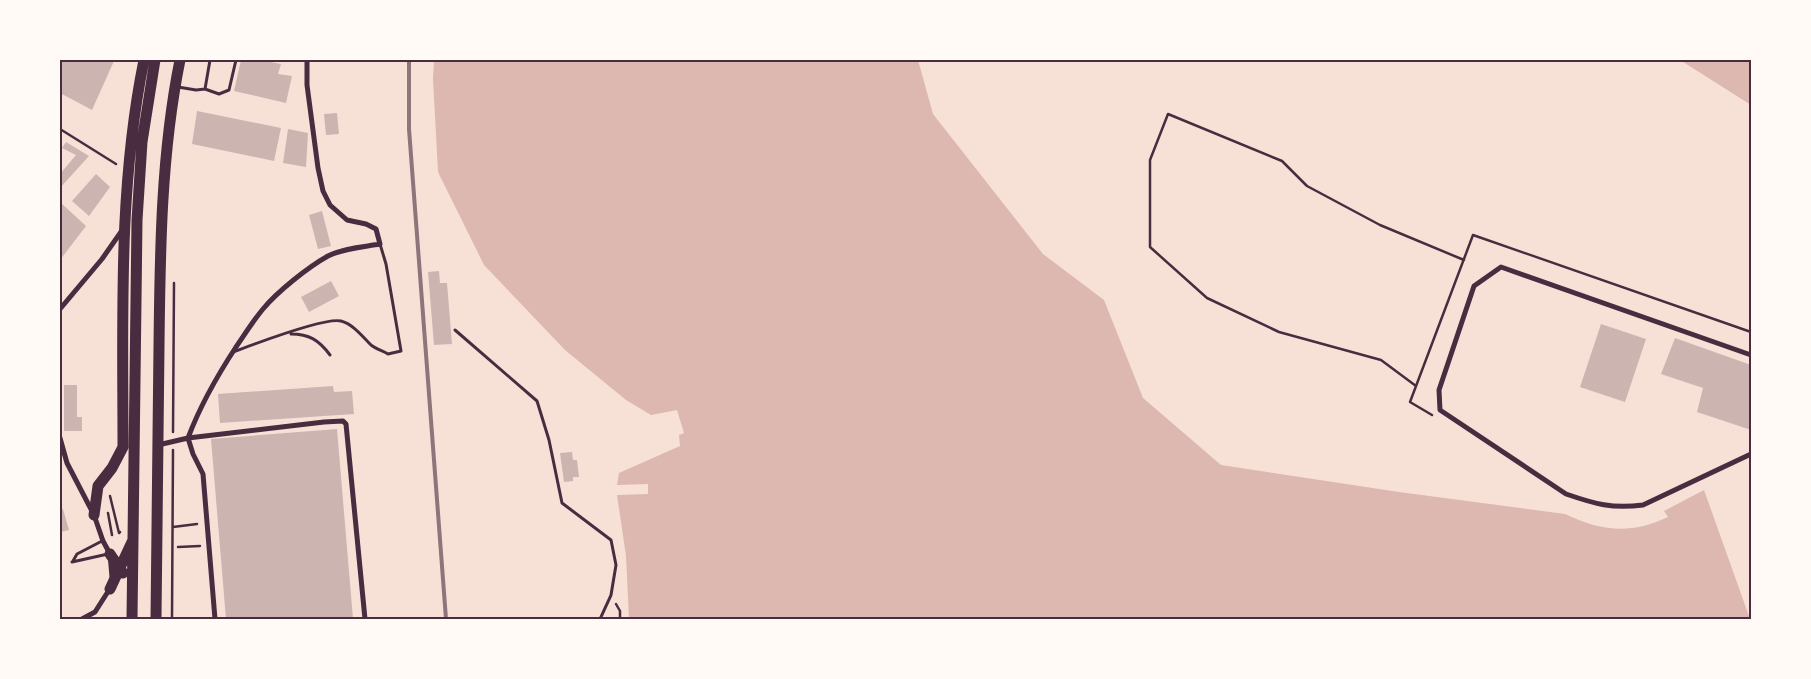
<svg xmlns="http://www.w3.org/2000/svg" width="1811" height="679" viewBox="0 0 1811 679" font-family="'PT Sans Narrow',sans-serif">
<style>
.water{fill:#dcb8b0}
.building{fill:#ccb4b1}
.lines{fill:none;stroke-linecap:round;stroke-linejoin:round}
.path{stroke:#4a2c40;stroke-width:2.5}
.service{stroke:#4a2c40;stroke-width:3}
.minor{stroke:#4a2c40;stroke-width:5}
.primary{stroke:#4a2c40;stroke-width:11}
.rail{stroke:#8f747c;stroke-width:4}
.neatline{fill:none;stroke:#4a2c40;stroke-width:2}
</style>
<rect width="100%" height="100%" fill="#f7e1d7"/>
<!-- water -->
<path class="water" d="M434,60h484l15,54 110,140 61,46 39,98 78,67 178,27 166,22c36,17 65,21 103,3l-4,-6 40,-21 46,129h-1121l-3,-63 -9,-61 31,-1v-10l-31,1 2,-12 61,-27 -1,-11 5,-2 -7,-23 -26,5 -25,-15 -61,-50 -81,-85 -46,-93 -5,-93z
M1680,60h71v45z"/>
<!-- building -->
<path class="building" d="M60,60h51l3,1 -22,49 -32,-17z
M241,60h20l20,4 -3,10 14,2 -6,27 -52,-12z
M197,111l84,17 -7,33 -82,-17z
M337,113l2,21 -13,1 -2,-21z
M288,129l20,4 -2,34 -23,-4z
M66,142l23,14 -29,32v-14l16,-19 -14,-7z
M96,174l14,13 -21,29 -17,-15z
M60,202l26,24 -26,34z
M322,211l9,35 -13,3 -9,-34z
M439,271l1,12h7l5,61 -18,1 -6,-73z
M331,281l8,15 -30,16 -8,-15z
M1601,324l45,15 -21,63 -45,-15z
M1675,338l76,27v65l-54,-18 6,-24 -42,-14z
M64,385h13v32h5v14h-18z
M333,386l1,6 18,-1 2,23 -134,9 -2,-29z
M337,429l16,190h-127l-15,-180z
M572,452l1,8h4l2,17h-6v4l-9,1 -4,-29z
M63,509l6,21 -9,2v-22z"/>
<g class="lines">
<!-- path -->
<path class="path" d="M60,129l56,35
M1416,386l-35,-26 -102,-28 -72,-34 -57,-51v-87l18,-46 114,47 25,25 73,39 84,35
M1432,415l-22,-13 63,-167 278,97
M173,432l1,-149
M110,496l9,37 1,-1
M108,513l4,22
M173,527l24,-3
M178,547l22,-1
M616,604l4,7v8
M172,619l1,-169"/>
<!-- service -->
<path class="service" d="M178,87l18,3 9,-1 5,-29
M205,89l14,5 10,-4 7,-30
M455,330l82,71 12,39 13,63 49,37 5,25 -5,30 -11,24
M291,334c18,0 28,6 39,21
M233,352c19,-7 91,-35 108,-31 12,3 22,16 30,24 5,4 12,6 17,9l13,-3 -15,-87 -6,-20
M73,561l4,-7 25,-13
M72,562l36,-8"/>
<!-- minor -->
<path class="minor" d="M60,309l42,-50 21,-30
M1751,355l-250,-88 -27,19 -35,104 1,20 126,84c29,10 46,15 77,11l108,-51
M60,438l7,25 27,52 9,26 7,13 2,23
M158,445l30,-7 136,-16 19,-1 3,3 19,195
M82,619l13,-7 14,-22
M215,619l-12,-145 -10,-20 -5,-16c12,-32 29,-62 48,-91 9,-13 17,-26 27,-38 14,-17 45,-42 65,-53 16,-8 35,-9 52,-12l-4,-15 -10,-5 -19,-4 -17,-15 -7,-14 -5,-23 -11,-83v-25"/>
<!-- primary -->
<path class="primary" d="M94,515l4,-29 14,-18 11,-21c0,-129 -5,-260 21,-387
M110,554l13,19
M110,589l22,-47
M132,619l5,-399 5,-78 13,-82
M156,619c1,-91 2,-182 3,-273 1,-95 2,-192 21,-286"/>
<!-- rail -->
<path class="rail" d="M409,60v69l37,490"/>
</g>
<!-- border -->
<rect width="1811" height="679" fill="none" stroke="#fffaf5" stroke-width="122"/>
<rect x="61" y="61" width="1689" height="557" class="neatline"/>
</svg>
